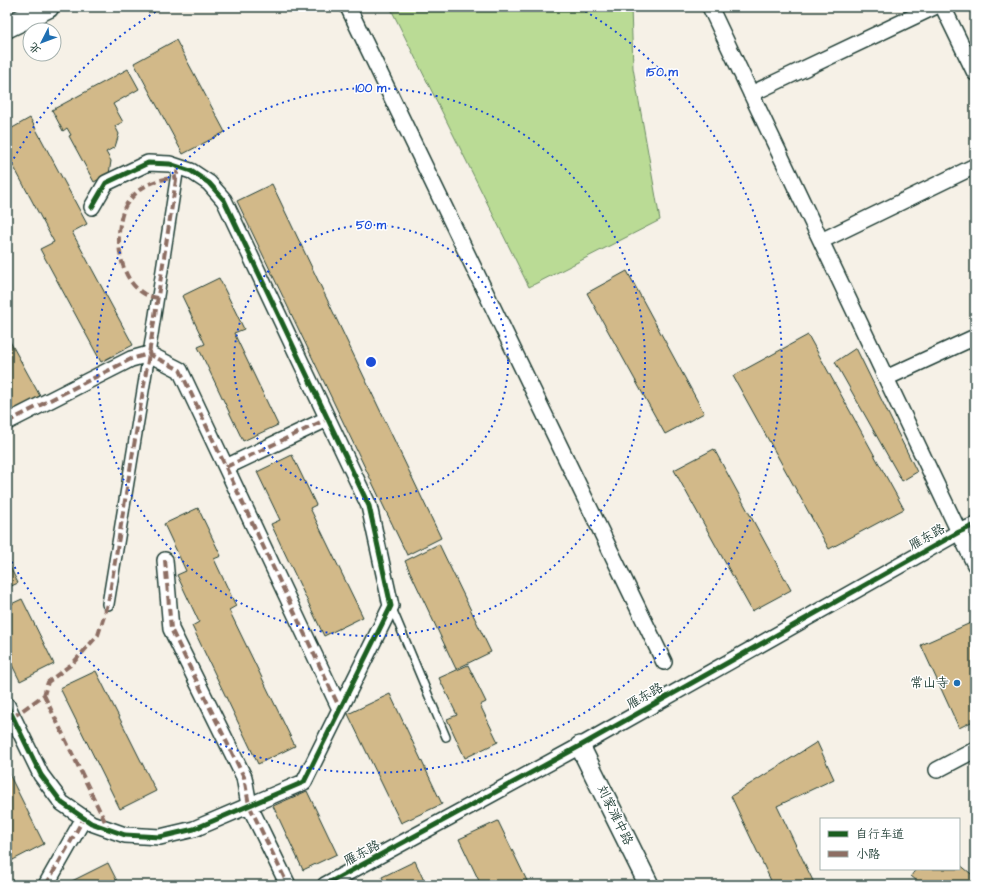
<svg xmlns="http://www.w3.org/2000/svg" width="982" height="892" viewBox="0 0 982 892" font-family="'Architects Daughter','LXGW WenKai TC',sans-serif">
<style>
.green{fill:#badb95;stroke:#6c8c64}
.building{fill:#d2b989;stroke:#1f3d34}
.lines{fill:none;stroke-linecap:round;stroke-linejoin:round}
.service-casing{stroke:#1f3d34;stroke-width:10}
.pedestrian-casing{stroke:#1f3d34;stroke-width:14}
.minor-casing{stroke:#1f3d34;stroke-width:18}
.tertiary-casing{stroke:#1f3d34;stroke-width:22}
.secondary-casing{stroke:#1f3d34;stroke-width:24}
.service{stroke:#fff;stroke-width:7}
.pedestrian{stroke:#fff;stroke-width:11}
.minor{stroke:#fff;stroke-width:15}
.tertiary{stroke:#fff;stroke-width:19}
.secondary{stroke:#fff;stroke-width:21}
.quiet{stroke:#8d6e63;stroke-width:4;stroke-dasharray:8 4;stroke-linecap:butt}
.cycleway-casing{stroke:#fff;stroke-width:8}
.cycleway{stroke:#1b5e20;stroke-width:5}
.ring{fill:none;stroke:#1d4ed8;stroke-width:2;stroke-dasharray:2 4}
.poi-dot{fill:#1f6fb2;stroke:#fff;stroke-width:1.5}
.labels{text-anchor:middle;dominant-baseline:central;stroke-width:3;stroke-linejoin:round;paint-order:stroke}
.street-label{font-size:13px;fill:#1f3d34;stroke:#fff}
.poi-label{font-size:13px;fill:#1f3d34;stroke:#fff;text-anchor:end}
.centre{fill:#1d4ed8;stroke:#fff;stroke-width:2}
.ring-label{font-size:12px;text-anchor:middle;font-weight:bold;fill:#1d4ed8;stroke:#fff;stroke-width:3;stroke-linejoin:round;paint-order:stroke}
</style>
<rect width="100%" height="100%" fill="#f6f1e7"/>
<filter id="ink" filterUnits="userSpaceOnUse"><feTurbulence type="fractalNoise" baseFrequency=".025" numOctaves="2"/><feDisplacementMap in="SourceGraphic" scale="8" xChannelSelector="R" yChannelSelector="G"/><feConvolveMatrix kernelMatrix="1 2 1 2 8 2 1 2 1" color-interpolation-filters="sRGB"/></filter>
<g filter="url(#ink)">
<!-- green -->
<path class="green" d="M390,7h241l2,61 27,152 -131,67z"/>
<!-- building -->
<path class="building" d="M176,40l49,92 -42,22 -49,-91z
M128,69l11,20 -26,15 10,18 -8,4 4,8 -4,13 -9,5 5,9 -2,13 -15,8 -25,-46 2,-1 -4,-7 -4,3 -11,-21z
M30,118l57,106 -15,8 61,113 -32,17 -61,-113 14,-7 -47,-88v-23z
M272,184l169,354 -34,17 -170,-354z
M627,271l77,142 -39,21 -78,-141z
M219,278l25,51 -10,4 44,92 -35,16 -45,-94 7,-3 -23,-48z
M808,335l96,174 -75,40 -96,-173z
M7,336l33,60 -33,18z
M856,348l61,124 -15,9 -67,-119z
M714,449l77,141 -39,21 -78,-141z
M292,455l24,50 -6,3 53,109 -39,19 -53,-112 9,-4 -23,-48z
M198,508l23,48 -7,3 22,47 -7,4 66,136 -37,18 -66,-138 7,-4 -22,-47 9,-4 -22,-47z
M439,544l52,108 -35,17 -51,-108z
M7,561l11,22 -11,5z
M22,599l32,65 -34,17 -13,-26v-49z
M975,621v99l-16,8 -38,-83z
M468,665l18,37 -6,3 18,37 -33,16 -18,-39 10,-4 -18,-37z
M96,671l60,120 -36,18 -60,-121z
M390,694l52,110 -41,19 -53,-109z
M817,742l17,37 -57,27 38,79h-42l-42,-89z
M7,770l37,74 -33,17 -4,-8z
M307,791l30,63 -34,16 -30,-64z
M498,821l31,64h-48l-22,-46z
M415,861l11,24h-40l-4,-8z
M108,863l11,22h-45l-2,-4z
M959,864l16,13v8h-53l-11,-9 5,-7h43z"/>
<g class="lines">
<!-- service casing -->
<g class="service-casing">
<path id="service" d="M391,606l55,131"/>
</g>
<!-- pedestrian casing -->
<g class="pedestrian-casing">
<path id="pedestrian" d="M108,604l41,-250 29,-187"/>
</g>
<!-- minor casing -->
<g class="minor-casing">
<path id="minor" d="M348,7l316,655
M710,7l249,525 16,33
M943,7l32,66
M751,94l183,-87
M821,241l154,-75
M886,378l89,-41
M7,422l124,-63 18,-5 31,16 160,339
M226,467l101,-48
M165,560l6,69 73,148 5,28 39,80
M7,705l34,70 21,28 29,20 34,12 35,2 34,-8 110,-47 87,-176 -22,-100 -145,-306 -15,-17 -18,-12 -21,-7 -22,-1 -42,20 -14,24
M937,770l38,-20
M46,885l38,-67
M325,885l255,-139 379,-214 16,-7"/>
</g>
<!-- tertiary casing -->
<g class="tertiary-casing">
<path id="tertiary" d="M580,746l69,139"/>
</g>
<!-- secondary casing -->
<g class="secondary-casing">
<path id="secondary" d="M7,27l41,-20"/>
</g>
<!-- service -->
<use href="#service" class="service"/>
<!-- pedestrian -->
<use href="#pedestrian" class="pedestrian"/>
<!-- minor -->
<use href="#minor" class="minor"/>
<!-- tertiary -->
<use href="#tertiary" class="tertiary"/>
<!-- secondary -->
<use href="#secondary" class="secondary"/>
<!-- quiet -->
<path class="quiet" d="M158,298c-5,-1 -11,-2 -15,-5 -25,-15 -29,-59 -19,-84 2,-6 9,-13 13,-17 11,-10 26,-13 40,-15
M7,422l124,-63 18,-5 31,16 160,339
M226,467l101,-48
M165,560l6,69 73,148 5,28 39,80
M44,695l65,135
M13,717l31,-22 4,-13 25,-19 25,-28 10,-31 41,-250 29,-187
M46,885l38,-67"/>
<!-- cycleway casing -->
<g class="cycleway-casing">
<path id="cycleway" d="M7,705l34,70 21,28 29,20 34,12 35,2 34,-8 110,-47 87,-176 -22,-100 -145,-306 -15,-17 -18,-12 -21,-7 -22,-1 -42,20 -14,24
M325,885l255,-139 379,-214 16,-7"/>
</g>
<!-- cycleway -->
<use href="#cycleway" class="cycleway"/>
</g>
</g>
<!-- distance rings -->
<g class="ring">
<circle cx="371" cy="362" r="137"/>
<circle cx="371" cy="362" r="274"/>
<path d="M8 169A411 411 0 0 1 162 8M580 8A411 411 0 1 1 8 555"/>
</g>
<!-- markers -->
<circle class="poi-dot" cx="957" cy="683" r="4"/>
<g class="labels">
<!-- street labels -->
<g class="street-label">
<text transform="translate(927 537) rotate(-29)">雁东路</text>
<text transform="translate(645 696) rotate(-30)">雁东路</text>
<text transform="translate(615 815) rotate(64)">刘家滩中路</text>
<text transform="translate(362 853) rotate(-28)">雁东路</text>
</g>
<!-- poi labels -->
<g class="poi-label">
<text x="949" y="683">常山寺</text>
</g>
</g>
<circle cx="371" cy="362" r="6" class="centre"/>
<g class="ring-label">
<text x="662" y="76">150 m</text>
<text x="371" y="92">100 m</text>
<text x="371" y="229">50 m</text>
</g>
<!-- margin -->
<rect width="982" height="892" fill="none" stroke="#fff" stroke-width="24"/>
<rect x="12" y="12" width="958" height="868" fill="none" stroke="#1f3d34" stroke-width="1.5" filter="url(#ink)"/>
<!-- legend -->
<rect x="820" y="818" width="140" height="52" fill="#ffffff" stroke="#a5b1ae"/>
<rect x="828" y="831" width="20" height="6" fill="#1b5e20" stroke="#a5b1ae"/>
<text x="856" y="838" font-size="12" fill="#1f3d34">自行车道</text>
<rect x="828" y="851" width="20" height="6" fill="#8d6e63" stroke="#a5b1ae"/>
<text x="856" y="858" font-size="12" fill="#1f3d34">小路</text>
<!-- north arrow -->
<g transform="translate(42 42) rotate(228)"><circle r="19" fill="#ffffff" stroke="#a5b1ae"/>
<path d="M0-3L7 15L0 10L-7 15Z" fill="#1f6fb2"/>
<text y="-6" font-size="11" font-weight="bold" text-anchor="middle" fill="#1f3d34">北</text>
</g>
</svg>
